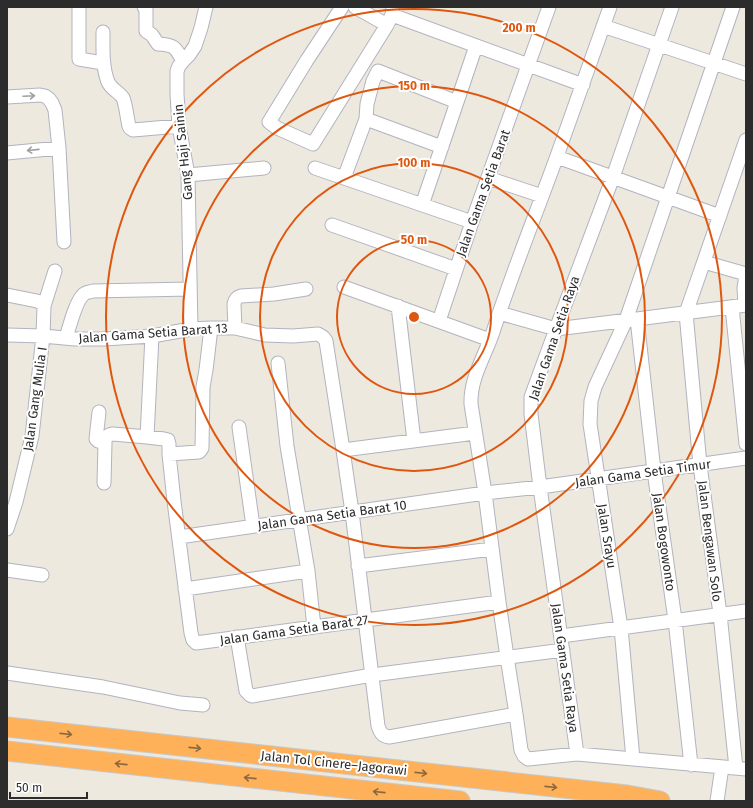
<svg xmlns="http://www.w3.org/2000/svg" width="753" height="808" viewBox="0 0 753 808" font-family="'Fira Sans',sans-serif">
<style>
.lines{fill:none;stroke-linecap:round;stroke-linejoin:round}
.minor-casing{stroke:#b2b3bf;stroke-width:15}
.highway-casing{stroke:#c8c8c8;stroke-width:21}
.minor{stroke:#fff;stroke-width:13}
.highway{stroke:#feb159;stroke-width:19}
.oneway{stroke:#a0a0a0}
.oneway2{stroke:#8a6840}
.ring{fill:none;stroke:#df570e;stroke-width:2}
.labels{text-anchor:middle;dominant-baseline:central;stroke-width:4;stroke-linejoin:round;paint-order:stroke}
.street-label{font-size:13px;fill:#2c2c2c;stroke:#fff}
.centre{fill:#df570e;stroke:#fff;stroke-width:2}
.ring-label{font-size:12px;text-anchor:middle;font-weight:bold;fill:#df570e;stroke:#fff;stroke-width:4;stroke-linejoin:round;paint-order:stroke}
</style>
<rect width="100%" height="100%" fill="#eee9df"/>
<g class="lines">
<!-- minor casing -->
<g class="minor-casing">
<path id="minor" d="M79,7v52l24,4
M144,7l2,2v22l6,4 6,9c17,1 17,3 25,17
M342,7l-35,53 -38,62 8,6 36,16 74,-119 5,-10 1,-8
M355,7l32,18
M610,7c-18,50 -35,99 -53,149 -21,58 -45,117 -64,176 -8,24 -23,46 -22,72l14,89 14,109 8,55 9,57 5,36 3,6 4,3 49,-5 169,15
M392,15l191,70
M603,26l143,48
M103,32c0,17 -1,34 5,50 3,7 11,10 15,16 3,7 4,20 6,28l1,2 3,2 46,-4
M7,97l33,-2 5,1 4,3 3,4 3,7 4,38 5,94
M366,119l76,28
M7,153l52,-5
M557,157l163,59
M315,168l157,54
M188,175l76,-7
M344,178l22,-59 1,-15 6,-23 5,-10 79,31
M488,178l54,18
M422,205l54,-159
M332,225l124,44
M704,262l42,12
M344,287l146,53
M7,295l30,6 4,2 3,3 -1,30 -11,100 -16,66 -9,27
M745,305l-1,-17 2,-13
M44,306l11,-35
M398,306l16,135
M732,307l14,137
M499,313l57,16 81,-10 109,-14
M637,319l17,152 21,149 16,145
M439,321l33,-99 77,-215
M211,328l-5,42 -3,17 -1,61 -2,3 -1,1 -30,2 5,47 17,132 2,7 3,3 303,-41
M235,328l-1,-24c1,-5 3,-7 7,-8l33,-2 32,-5
M191,329l-3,-154 -9,-49 -2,-32v-23l2,-5 4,-5 6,-6 6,-9 6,-18 5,-21
M7,335l36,1 32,3h29l48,-3 39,-7 20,-1h24l30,7 28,1 25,-2 5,3 3,4 17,109 9,62 26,214c2,6 4,10 11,11l127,-23
M66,338c3,-10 10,-38 18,-44 2,-2 6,-2 9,-3l97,-2
M278,363l9,83 21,125 6,56
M99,412l-3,27 2,2 7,2
M239,427l14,99
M147,437l17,2 4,1 1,4v10
M343,450l132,-17
M104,483l1,-40c0,-6 2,-8 8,-9l34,3 5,-101
M179,537l306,-44 55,-6 206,-29
M358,566l134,-17
M7,570l35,5
M185,589l123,-18
M561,636l185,-25
M237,637l9,54 4,4 2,1 120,-21
M7,673l96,14 77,16 23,2
M380,674l183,-24
M577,754l-37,-267 -9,-73v-17l25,-68 57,-152 59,-170
M633,759l-12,-131 -31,-204 1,-23 4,-14 31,-67 107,-313
M736,768l-16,-154 -20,-149 -14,-152 60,-173
M717,801l5,-34"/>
</g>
<!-- highway casing -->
<g class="highway-casing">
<path id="highway" d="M7,727l620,68 33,6
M7,751l453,50"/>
</g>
<!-- minor -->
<use href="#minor" class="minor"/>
<!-- highway -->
<use href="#highway" class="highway"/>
</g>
<!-- one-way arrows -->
<defs><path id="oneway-shaft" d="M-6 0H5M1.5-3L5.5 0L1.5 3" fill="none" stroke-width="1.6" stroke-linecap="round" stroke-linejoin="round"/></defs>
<g class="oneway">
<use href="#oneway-shaft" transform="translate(29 96) rotate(-3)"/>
<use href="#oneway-shaft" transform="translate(33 150) rotate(174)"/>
</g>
<g class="oneway2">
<use href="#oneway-shaft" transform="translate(66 734) rotate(6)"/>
<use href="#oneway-shaft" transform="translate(195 748) rotate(6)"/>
<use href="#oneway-shaft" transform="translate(121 764) rotate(-174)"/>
<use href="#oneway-shaft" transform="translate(421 773) rotate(6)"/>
<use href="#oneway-shaft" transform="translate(250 778) rotate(-174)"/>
<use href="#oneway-shaft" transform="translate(551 787) rotate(6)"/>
<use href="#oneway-shaft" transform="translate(379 792) rotate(-174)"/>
</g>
<!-- distance rings -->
<g class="ring">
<circle cx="414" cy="317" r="77"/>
<circle cx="414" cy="317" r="154"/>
<circle cx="414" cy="317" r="231"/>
<circle cx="414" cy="317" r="308"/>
</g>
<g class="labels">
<!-- street labels -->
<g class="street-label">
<text transform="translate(183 152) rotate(-96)">Gang Haji Sainin</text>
<text transform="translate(483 193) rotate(-70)">Jalan Gama Setia Barat</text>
<text transform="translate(153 333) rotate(-4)">Jalan Gama Setia Barat 13</text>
<text transform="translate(554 338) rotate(-71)">Jalan Gama Setia Raya</text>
<text transform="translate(35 399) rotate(-82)">Jalan Gang Mulia I</text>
<text transform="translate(643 473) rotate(-8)">Jalan Gama Setia Timur</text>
<text transform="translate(332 515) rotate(-8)">Jalan Gama Setia Barat 10</text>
<text transform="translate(607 536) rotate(81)">Jalan Srayu</text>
<text transform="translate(710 541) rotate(83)">Jalan Bengawan Solo</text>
<text transform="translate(664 542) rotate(82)">Jalan Bogowonto</text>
<text transform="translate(294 630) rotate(-8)">Jalan Gama Setia Barat 27</text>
<text transform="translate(565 668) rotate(82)">Jalan Gama Setia Raya</text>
<text transform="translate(334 763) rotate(6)">Jalan Tol Cinere–Jagorawi</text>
</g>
</g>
<circle cx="414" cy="317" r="6" class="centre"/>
<g class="ring-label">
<text x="519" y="32">200 m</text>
<text x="414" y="90">150 m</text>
<text x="414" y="167">100 m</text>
<text x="414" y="244">50 m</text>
</g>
<!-- border -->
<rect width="753" height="808" fill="none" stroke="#2c2c2c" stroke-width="16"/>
<!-- scale -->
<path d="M10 792v6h77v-6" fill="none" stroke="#2c2c2c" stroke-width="2"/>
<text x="16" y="792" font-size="12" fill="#2c2c2c" stroke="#ffffff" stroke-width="3" paint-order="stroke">50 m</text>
</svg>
